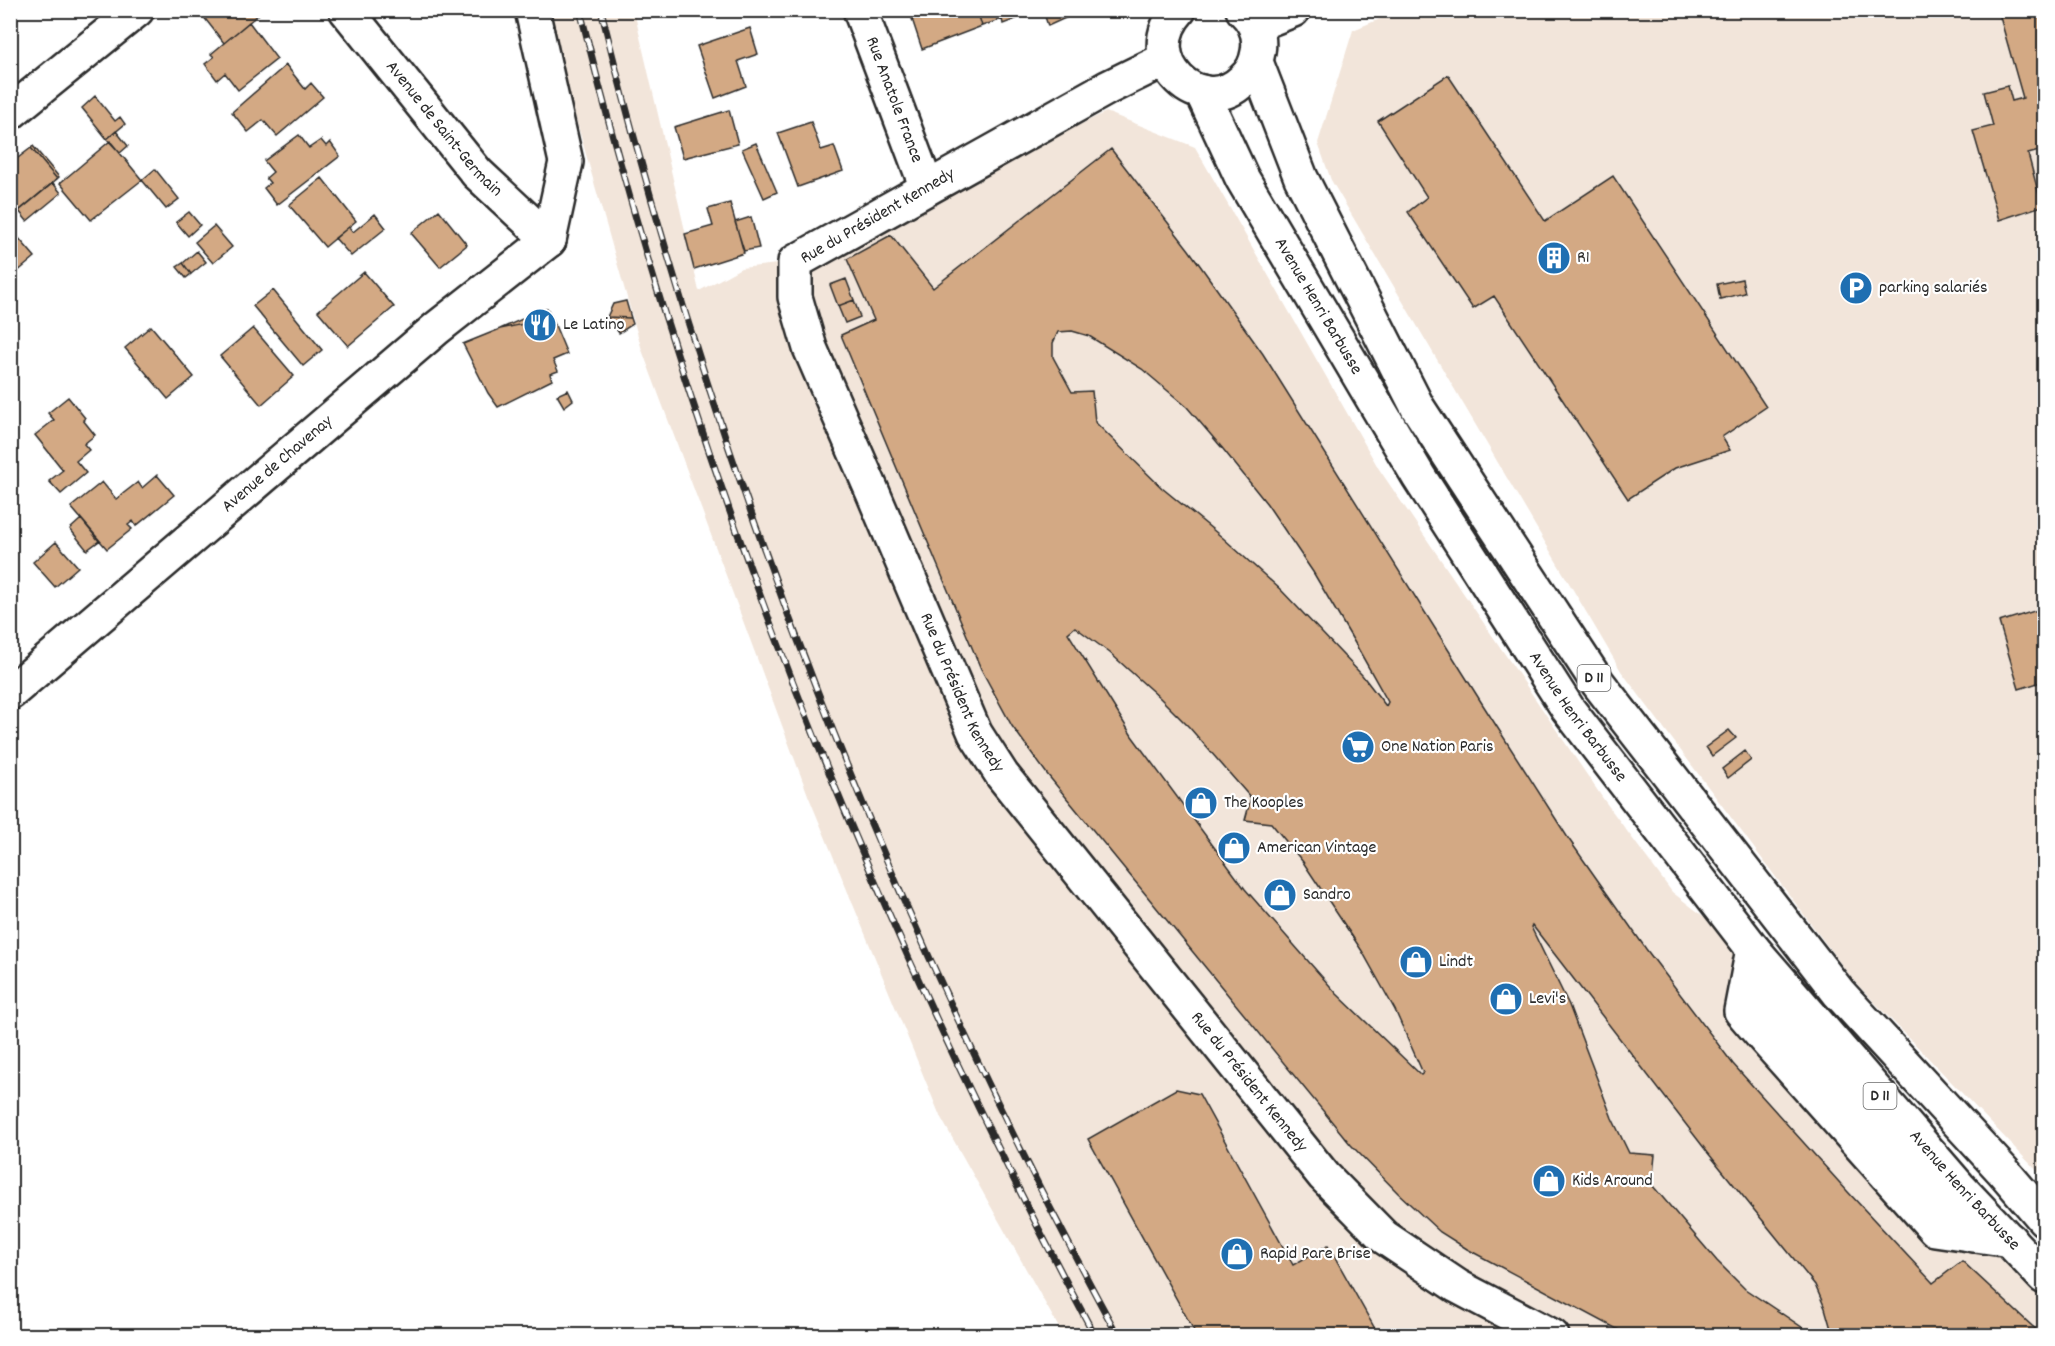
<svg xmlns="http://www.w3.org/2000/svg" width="2055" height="1346" viewBox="0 0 2055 1346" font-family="Dekko,sans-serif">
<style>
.built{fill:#f2e5da}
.building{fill:#d3a984;stroke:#2b2b2b;stroke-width:1.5;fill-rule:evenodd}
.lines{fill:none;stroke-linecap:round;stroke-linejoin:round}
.minor-casing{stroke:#2b2b2b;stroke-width:38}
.major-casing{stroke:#2b2b2b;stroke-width:38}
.minor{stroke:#fff;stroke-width:33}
.major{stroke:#fff;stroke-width:33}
.rail-casing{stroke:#2b2b2b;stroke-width:7}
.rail{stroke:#fff;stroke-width:4.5;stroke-dasharray:14;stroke-linecap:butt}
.labels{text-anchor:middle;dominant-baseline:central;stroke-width:4.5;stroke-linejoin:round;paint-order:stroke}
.shield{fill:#fff;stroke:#6b6b6b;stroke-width:1.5}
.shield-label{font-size:16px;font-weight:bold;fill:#2b2b2b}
.street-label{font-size:18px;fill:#2b2b2b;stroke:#fff}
.poi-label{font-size:18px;fill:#2b2b2b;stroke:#fff;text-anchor:start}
</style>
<rect width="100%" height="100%" fill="#fff"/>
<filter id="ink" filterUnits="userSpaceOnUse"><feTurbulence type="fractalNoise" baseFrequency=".0167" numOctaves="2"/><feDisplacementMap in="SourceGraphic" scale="12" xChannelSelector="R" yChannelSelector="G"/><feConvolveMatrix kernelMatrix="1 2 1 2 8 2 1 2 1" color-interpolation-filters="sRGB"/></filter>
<g filter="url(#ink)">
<!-- built -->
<path class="built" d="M545,11h89l65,280 42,-23 54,-6 311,-150 89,35 184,322 225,331 68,92 69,53 303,321v69h-981l-123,-219 -132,-321 -166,-445z
M1399,11h645v1167l-191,-198 -232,-309 -290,-491 -13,-37 35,-113z"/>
<!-- building -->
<path class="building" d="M256,10l3,4 -35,29 -25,-32z
M934,10h43l5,16 -60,23 -10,-30z
M977,10h62l-36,14 -1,-5 -20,7z
M1043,10h30l1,4 -26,12z
M1998,10h46v162l-5,-21 -11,3 14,52 -43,14 -26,-89 20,-5 -9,-34 24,-6 4,15 11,-3z
M249,22l28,37 -39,31 -13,-17 -8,7 -12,-16 9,-7 -3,-3z
M750,28l8,26 -20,7 8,25 -31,12 -18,-52z
M286,65l19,24 6,-6 12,14 -46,39 -14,-16 -15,12 -16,-20z
M1448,75l97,146 68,-45 153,231 -44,30 8,13 -55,18 -47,31 -134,-203 -21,13 -65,-97 19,-15 -49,-76z
M95,96l20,25 5,-4 5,7 -18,15 -25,-31z
M729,110l9,34 -55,14 -9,-31z
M811,122l10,28 13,-4 9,25 -45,16 -20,-54z
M116,131l12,15 -8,7 -13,-14z
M299,135l10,13 12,-8 5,6 4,-4 10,14 -63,49 -13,-17 6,-5 -4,-5 7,-6 -9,-11z
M110,141l32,39 -51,40 -31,-37z
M756,143l21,49 -13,6 -22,-49z
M33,146l26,31 -2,2 -26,-31z
M31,148l26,31 -47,39v-54z
M1111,149l78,101 74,104 220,351 85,133 78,111 87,115 115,128 85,91 29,-22 81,75h-213l1,-7 -6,-21 -10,-23 -107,-132 -176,-228 -1,2 38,78 43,113 17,35 26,2 -3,30 65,76 28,28 70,47h-185l-163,-87 -27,-17 -42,-39 -47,-48 -304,-371 -35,-48 -31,-57 -140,-334 33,-15 -27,-61 44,-24 42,53zM1072,331l17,5 53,33 45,38 36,42 44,55 46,68 43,73 32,57 -2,4 -24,-31 -81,-85 -58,-52 -61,-50 -67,-66 -3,-31 -20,1 -19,-35v-14l5,-11zM1075,627l35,26 50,45 29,29 62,71 -6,22 26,3 32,39 59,89 33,59 28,63 -2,2 -84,-81 -92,-105 -113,-153 -64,-103z
M155,169l24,30 -13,10 -24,-29z
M322,178l34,43 -31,26 -36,-42z
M53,183l8,10 -34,28 -8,-10z
M730,203l14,50 -50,16 -9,-35 28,-8 -5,-17z
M439,210l28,35 -27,22 -29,-34z
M189,212l11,13 -12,11 -12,-14z
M375,214l11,14 -35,28 -16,-18 14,-11 4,5z
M751,217l8,31 -15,3 -9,-29z
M214,226l18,21 -19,16 -18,-21z
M10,228l25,29 -25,21z
M197,251l9,11 -15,12 -8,-11z
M183,263l8,11 -5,4 -9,-11z
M364,272l30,35 -46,39 -30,-35z
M846,279l8,21 -16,6 -8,-21z
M1742,279l3,14 -25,6 -3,-15z
M273,290l49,60 -19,16 -50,-60z
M854,300l6,17 -15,6 -7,-17z
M626,301l5,17 -24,-1 6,-13z
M547,308l5,10 -52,11z
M607,317l24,1 2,6 -14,9z
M552,318l15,36 -14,6 5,11 -8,3 2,6 -54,27 -10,-14 -25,-49 37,-15z
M151,326l43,51 -26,22 -43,-51z
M253,328l41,48 -33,29 -41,-49z
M568,390l5,10 -9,7 -7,-12z
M68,397l17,21 -2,2 12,15 -11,9 5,6 -13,11 10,12 -25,21 -12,-13 14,-11 -28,-35 19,-15 -6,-7z
M157,475l17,20 -38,31 -3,-5 -5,4 4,4 -25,20 -36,-42 31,-25 14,17 22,-17 4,6z
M81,519l18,22 -12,9 -17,-21z
M56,542l22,25 -23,20 -22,-25z
M2044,608v73l-25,8 -20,-67z
M1729,730l7,8 -24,18 -6,-9z
M1745,751l6,9 -23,18 -6,-9z
M1176,1089l23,5 94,171 35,-20 51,91h-182l-109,-197z"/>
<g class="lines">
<!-- minor casing -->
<g class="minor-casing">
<g id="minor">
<path id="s1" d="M346,10l131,163 72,67"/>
<path d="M532,10l34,152 -17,78"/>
<path id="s2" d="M860,10l67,178"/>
<path d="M1255,25l38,-15"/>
<path id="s3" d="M1166,59l-59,29 -312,174v35l15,51 63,145 102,240 27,42 322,401 60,61 73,49 95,50"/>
<path d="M10,113l127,-103"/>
<path id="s4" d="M10,693l427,-365 112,-88"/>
<path d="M1753,949l-12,62 24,28 170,190 75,11"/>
<path d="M1749,977l224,258"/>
</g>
</g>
<!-- major casing -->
<g class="major-casing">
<g id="major">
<path d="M1179,10c-45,50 23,111 64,70 9,-8 13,-16 15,-28 3,-16 -3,-31 -15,-42"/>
<path d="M1256,62l45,116 117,230 180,275 241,310 164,178 41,48"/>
<path id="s5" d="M1202,92l40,86 177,299 149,232 185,240 206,238 85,90"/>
</g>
</g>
<!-- minor -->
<use href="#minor" class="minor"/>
<!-- major -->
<use href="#major" class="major"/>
<!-- rail casing -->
<g class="rail-casing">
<path id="rail" d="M580,10c114,462 290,907 515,1326
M601,10c114,461 289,909 517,1326"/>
</g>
<!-- rail -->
<use href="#rail" class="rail"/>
</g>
</g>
<!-- icons -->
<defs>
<g id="building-disc" transform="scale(1.725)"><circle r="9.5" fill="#1f6fb2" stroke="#fff"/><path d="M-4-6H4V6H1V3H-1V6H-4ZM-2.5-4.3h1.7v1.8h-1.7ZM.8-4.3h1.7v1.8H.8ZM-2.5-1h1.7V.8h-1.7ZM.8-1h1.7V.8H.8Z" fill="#fff"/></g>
<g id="parking-disc" transform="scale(1.725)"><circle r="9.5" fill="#1f6fb2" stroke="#fff"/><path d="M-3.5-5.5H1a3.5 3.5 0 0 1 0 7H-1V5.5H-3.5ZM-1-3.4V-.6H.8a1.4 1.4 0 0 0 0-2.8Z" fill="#fff"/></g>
<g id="restaurant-disc" transform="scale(1.725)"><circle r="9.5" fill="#1f6fb2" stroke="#fff"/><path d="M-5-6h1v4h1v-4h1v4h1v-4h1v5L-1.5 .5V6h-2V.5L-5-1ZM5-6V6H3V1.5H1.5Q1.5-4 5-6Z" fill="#fff"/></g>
<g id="supermarket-disc" transform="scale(1.725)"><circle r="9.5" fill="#1f6fb2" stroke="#fff"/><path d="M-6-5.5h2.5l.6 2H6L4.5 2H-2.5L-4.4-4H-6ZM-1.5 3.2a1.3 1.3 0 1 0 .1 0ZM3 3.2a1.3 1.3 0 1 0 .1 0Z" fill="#fff"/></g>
<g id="shop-disc" transform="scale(1.725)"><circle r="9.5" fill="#1f6fb2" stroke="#fff"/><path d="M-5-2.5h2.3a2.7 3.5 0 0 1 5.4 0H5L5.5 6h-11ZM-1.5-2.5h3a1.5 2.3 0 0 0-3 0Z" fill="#fff"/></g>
</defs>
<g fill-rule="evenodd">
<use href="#building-disc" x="1554" y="258"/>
<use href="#parking-disc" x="1856" y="288"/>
<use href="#restaurant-disc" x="540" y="325"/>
<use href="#supermarket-disc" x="1358" y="747"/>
<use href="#shop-disc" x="1201" y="803"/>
<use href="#shop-disc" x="1234" y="848"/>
<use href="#shop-disc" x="1280" y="895"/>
<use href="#shop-disc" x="1416" y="962"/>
<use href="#shop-disc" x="1506" y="999"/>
<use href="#shop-disc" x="1549" y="1181"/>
<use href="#shop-disc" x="1237" y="1254"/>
</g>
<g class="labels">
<!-- shield labels -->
<g class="shield">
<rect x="1577.5" y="665" width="33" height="26" rx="4.5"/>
<rect x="1863.5" y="1083" width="33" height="26" rx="4.5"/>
</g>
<g class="shield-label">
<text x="1594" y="678">D 11</text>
<text x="1880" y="1096">D 11</text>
</g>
<!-- street labels -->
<g class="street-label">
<text stroke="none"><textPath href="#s2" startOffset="96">Rue Anatole France</textPath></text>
<text stroke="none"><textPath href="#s1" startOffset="154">Avenue de Saint-Germain</textPath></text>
<text transform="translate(878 217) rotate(-30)">Rue du Président Kennedy</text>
<text stroke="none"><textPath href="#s5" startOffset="244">Avenue Henri Barbusse</textPath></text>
<text stroke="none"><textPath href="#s4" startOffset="352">Avenue de Chavenay</textPath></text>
<text stroke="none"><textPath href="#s3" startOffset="888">Rue du Président Kennedy</textPath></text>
<text stroke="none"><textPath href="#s5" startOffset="730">Avenue Henri Barbusse</textPath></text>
<text stroke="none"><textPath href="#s3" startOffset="1374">Rue du Président Kennedy</textPath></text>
<text stroke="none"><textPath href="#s5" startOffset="1342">Avenue Henri Barbusse</textPath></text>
</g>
<!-- poi labels -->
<g class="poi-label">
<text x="1577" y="258">R1</text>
<text x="1879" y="288">parking salariés</text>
<text x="563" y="325">Le Latino</text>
<text x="1381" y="747">One Nation Paris</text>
<text x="1224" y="803">The Kooples</text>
<text x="1257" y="848">American Vintage</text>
<text x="1303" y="895">Sandro</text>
<text x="1439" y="962">Lindt</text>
<text x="1529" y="999">Levi's</text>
<text x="1572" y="1181">Kids Around</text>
<text x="1260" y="1254">Rapid Pare Brise</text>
</g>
</g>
<!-- margin -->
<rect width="2055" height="1346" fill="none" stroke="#fff" stroke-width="36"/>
<rect x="18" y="18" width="2019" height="1310" fill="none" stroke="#2b2b2b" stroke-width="2" filter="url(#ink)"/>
</svg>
